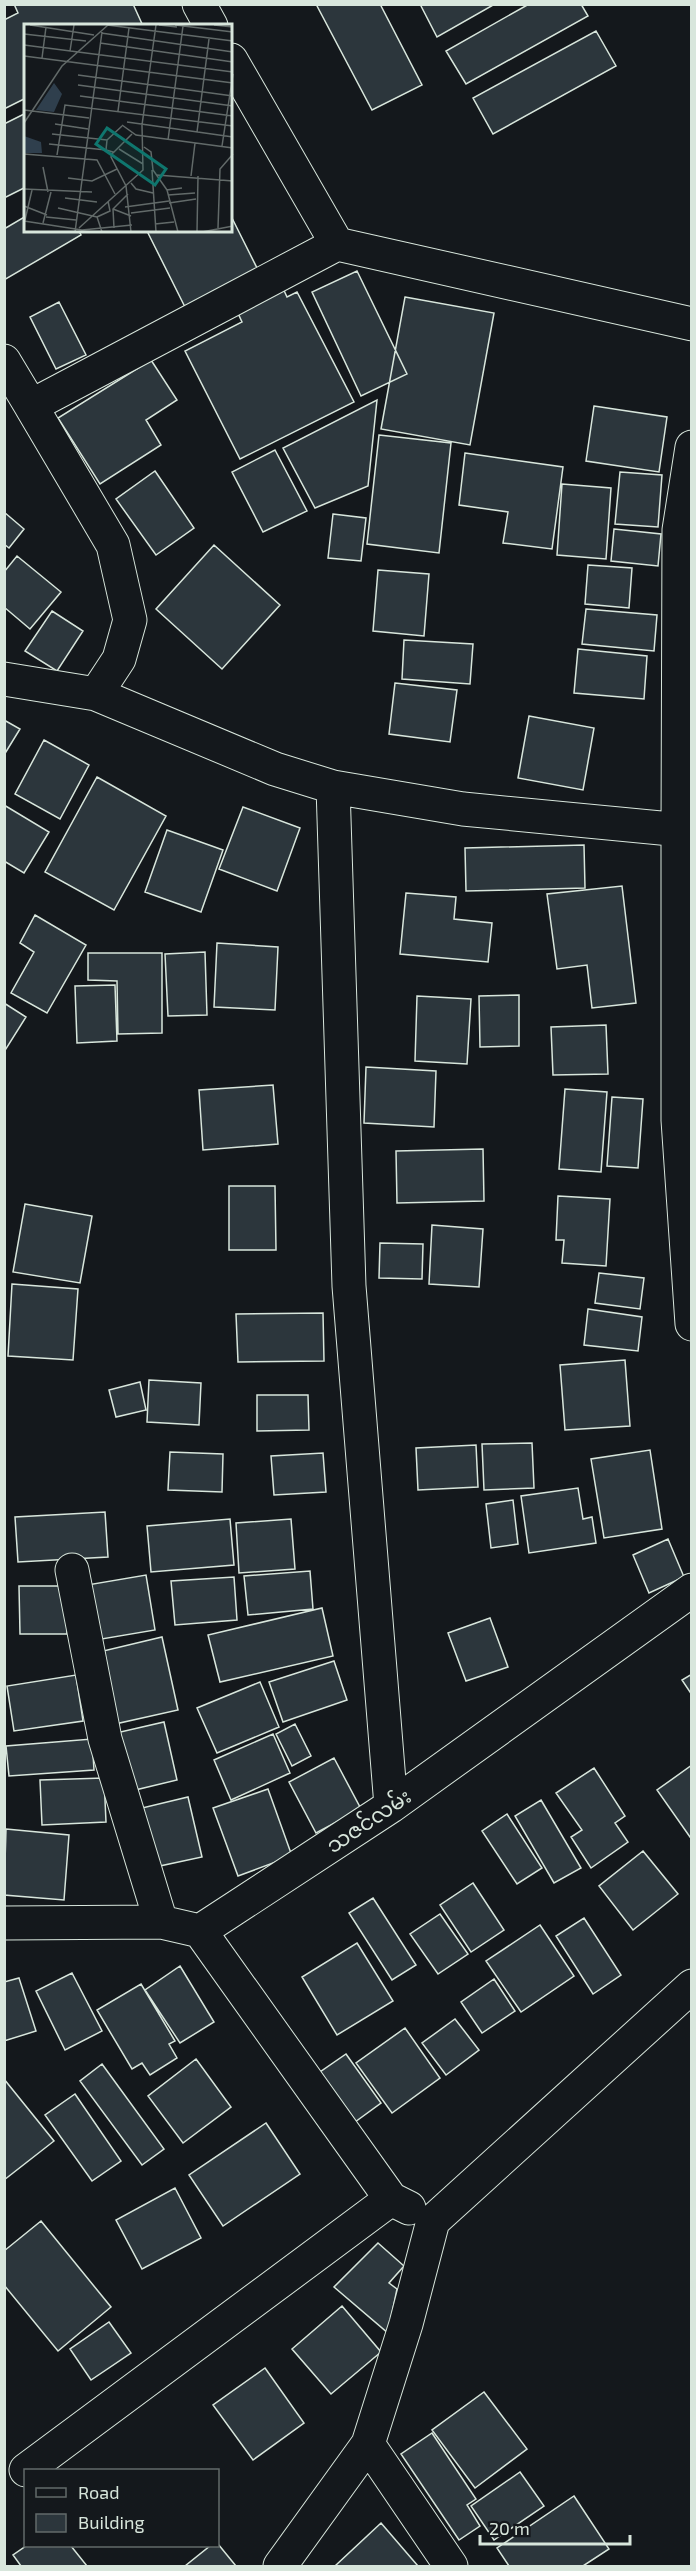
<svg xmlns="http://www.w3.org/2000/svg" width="696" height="2571" viewBox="0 0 696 2571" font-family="'Exo 2','Noto Sans Myanmar',sans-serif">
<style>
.building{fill:#2c363c;stroke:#d8e6dc;stroke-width:1.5}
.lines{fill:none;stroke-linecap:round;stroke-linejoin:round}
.minor-casing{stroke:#d8e6dc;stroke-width:35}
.minor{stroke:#14181c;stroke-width:33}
.labels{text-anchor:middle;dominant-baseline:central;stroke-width:4.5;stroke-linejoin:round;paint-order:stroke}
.street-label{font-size:21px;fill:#d8e6dc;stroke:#14181c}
.inset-road{fill:none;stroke:#626a69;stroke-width:1.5}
.view{fill:#0f766e;fill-opacity:0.15;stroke:#0f766e;stroke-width:3}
.inset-edge{fill:none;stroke:#d8e6dc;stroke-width:3}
</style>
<rect width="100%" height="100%" fill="#14181c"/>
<!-- building -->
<path class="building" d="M14,4h119l10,22h-117v72l-22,11v-89l14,-7z
M316,4h64l42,81 -50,25z
M420,4h75l-58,33z
M529,4h52l7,12 -122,68 -20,-33z
M596,31l20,35 -123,68 -20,-36z
M26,113v74l-22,11v-74z
M26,216v15h53l2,4 -77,45v-51z
M231,216l30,60 -73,37 -41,-82h84z
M357,271l50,103 -46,22 -49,-104z
M282,286l5,11 10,-5 57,110 -114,57 -55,-108 57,-29 -6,-13z
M405,297l89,16 -24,132 -89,-16z
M59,302l27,53 -30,14 -26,-52z
M151,360l26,40 -31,20 15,25 -61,39 -42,-66z
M377,400l-9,86 -53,22 -32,-60z
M594,406l73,11 -8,55 -73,-11z
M379,435l72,8 -12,110 -72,-9z
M275,450l32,61 -44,21 -31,-60z
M465,453l98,14 -11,82 -49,-6 5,-31 -49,-7z
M155,471l39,57 -38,27 -40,-56z
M620,472l42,3 -4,52 -43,-3z
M562,484l49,4 -5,71 -49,-4z
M4,512l20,17 -15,19 -5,-4z
M333,514l33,4 -5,43 -33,-3z
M614,529l47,5 -3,32 -47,-5z
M214,545l66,60 -58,64 -66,-60z
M17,556l44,36 -31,37 -26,-22v-35z
M588,565l44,3 -3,40 -44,-4z
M378,570l51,4 -5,62 -51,-5z
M586,609l71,6 -3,36 -72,-7z
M52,611l31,20 -26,40 -32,-20z
M404,640l69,4 -3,40 -68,-5z
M578,649l69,7 -3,43 -70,-6z
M395,683l62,7 -7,52 -61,-8z
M529,716l65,12 -11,62 -65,-12z
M4,720l16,9 -16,26z
M44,740l45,25 -29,54 -45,-25z
M97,777l69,39 -52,94 -69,-38z
M4,805l45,27 -25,41 -20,-12z
M243,807l57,21 -23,63 -58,-22z
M167,830l56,20 -22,62 -56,-20z
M584,845l1,43 -119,3 -1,-43z
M622,886l14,117 -44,5 -5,-43 -30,4 -10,-75z
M406,893l50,4 -2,22 38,4 -4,39 -88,-8z
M35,915l51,30 -39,68 -36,-20 23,-41 -14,-9z
M217,943l61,4 -3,63 -61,-3z
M205,952l2,63 -39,1 -3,-62z
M88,953h74v80l-44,1 -1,-53 -29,-1z
M115,985l2,56 -40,2 -2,-57z
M519,995v51l-39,1 -1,-51z
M417,996l54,3 -4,65 -52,-3z
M4,1003l22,14 -22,35z
M606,1025l2,49 -55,1 -2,-48z
M366,1067l70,4 -2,56 -70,-4z
M273,1085l5,59 -75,6 -4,-60z
M565,1089l42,3 -6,80 -42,-3z
M612,1097l31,2 -5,69 -31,-2z
M483,1149l1,52 -87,2 -1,-52z
M229,1186h46l1,64h-47z
M558,1196l52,3 -4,67 -44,-3 2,-23h-8z
M25,1204l67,12 -12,67 -67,-11z
M432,1225l51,4 -4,58 -50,-3z
M380,1243l43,1 -1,35 -43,-1z
M599,1273l45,5 -4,31 -45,-6z
M12,1284l66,5 -5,71 -65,-4z
M588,1309l54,8 -4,34 -54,-6z
M323,1313l1,48 -86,1 -2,-48z
M625,1360l5,66 -65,4 -5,-65z
M149,1380l52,3 -2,42 -52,-3z
M140,1382l6,28 -30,7 -7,-27z
M257,1395h51l1,35 -52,1z
M532,1443l2,45 -50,2 -2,-46z
M476,1445l2,42 -60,3 -2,-42z
M650,1450l12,79 -58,9 -13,-79z
M170,1452l53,2 -1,38 -54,-2z
M323,1453l3,39 -52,3 -3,-39z
M578,1488l5,31 9,-2 4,26 -67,10 -8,-57z
M513,1500l5,44 -27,4 -5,-44z
M105,1512l3,45 -90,5 -3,-45z
M230,1519l4,46 -83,7 -4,-46z
M291,1519l4,50 -56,4 -3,-50z
M668,1539l16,38 -35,16 -16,-38z
M310,1571l3,38 -65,6 -4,-39z
M146,1575l9,55 -59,10 -9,-55z
M234,1577l3,43 -62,5 -4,-44z
M19,1586h47l1,48h-47z
M322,1608l11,48 -113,26 -12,-47z
M490,1618l18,49 -42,14 -18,-48z
M162,1637l16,73 -63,14 -16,-72z
M334,1661l13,39 -64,22 -14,-40z
M692,1674v21l-10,-15z
M76,1675l7,46 -69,10 -7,-45z
M260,1682l19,45 -62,26 -20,-45z
M164,1722l13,58 -46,11 -15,-58z
M295,1724l16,32 -19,10 -16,-32z
M273,1734l17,39 -59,27 -17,-40z
M92,1739l2,31 -85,6 -3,-30z
M334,1758l27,51 -45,24 -27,-51z
M692,1765v71l-2,1 -33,-47z
M594,1768l31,48 -10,7 13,19 -37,26 -20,-31 11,-7 -26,-37z
M104,1778l2,44 -64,3 -2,-45z
M268,1789l24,67 -54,20 -25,-68z
M188,1797l14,60 -47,10 -13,-59z
M541,1800l40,68 -27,15 -39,-67z
M507,1814l35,54 -25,16 -35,-53z
M6,1829l63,6 -5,65 -60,-5z
M643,1851l35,43 -45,36 -34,-44z
M473,1883l31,47 -33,22 -31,-47z
M373,1898l43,67 -24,15 -43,-67z
M440,1914l28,40 -30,20 -28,-40z
M584,1918l37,57 -28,19 -37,-58z
M540,1925l34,51 -53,36 -35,-51z
M357,1943l36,58 -56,34 -35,-58z
M180,1966l34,56 -34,21 -35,-53z
M72,1973l30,58 -37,19 -29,-59z
M19,1978l17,53 -32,10v-59z
M494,1979l21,32 -33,22 -21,-31z
M141,1984l34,57 -6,3 8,14 -27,17 -8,-12 -10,6 -35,-59z
M455,2019l24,31 -33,25 -24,-32z
M405,2028l35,50 -48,35 -36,-50z
M346,2054l35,49 -26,19 -35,-50z
M196,2059l35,48 -48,36 -35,-47z
M102,2064l62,85 -22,16 -62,-84z
M4,2079l50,62 -50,39z
M75,2094l46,67 -29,20 -47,-66z
M266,2123l34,51 -77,52 -34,-51z
M175,2188l26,50 -59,31 -26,-49z
M41,2221l70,86 -53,44 -54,-66v-34z
M378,2243l26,23 -15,17 8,6 -9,44 -54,-46z
M342,2306l39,46 -50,42 -39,-45z
M109,2322l22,31 -40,27 -21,-31z
M265,2368l39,55 -51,37 -40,-55z
M484,2392l43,57 -52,39 -43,-58z
M432,2433l44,66 -9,6 13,21 -21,14 -58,-86z
M520,2472l24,34 -50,34 -23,-34z
M574,2496l35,53 -26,17h-74l-12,-18z
M381,2523l37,43h-83z
M218,2544l18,22h-51l25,-20z
M26,2546h45l16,20h-66l-8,-11z"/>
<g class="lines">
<!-- minor casing -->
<g class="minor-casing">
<path id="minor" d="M199,4l12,22
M231,60l106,184 355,80
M4,361l27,45
M692,447l-13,83 -1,301v289l14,204
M4,679l92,15 23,-35 11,-39 -17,-75 -82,-139 306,-162
M96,694l179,75 58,18 130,22 229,22
M333,787l16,499 42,520
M72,1570l33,169 56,183
M4,1923l157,-1 39,9 191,-125 301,-216
M200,1931l191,268 18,9
M368,2444l83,122
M26,2470l365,-271
M280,2566l88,-122 38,-120 27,-103 259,-235"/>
</g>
<!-- minor -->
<use href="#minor" class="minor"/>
</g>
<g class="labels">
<!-- street labels -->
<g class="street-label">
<text transform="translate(368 1820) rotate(-34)">သဇင်လမ်း</text>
</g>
</g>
<!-- overview -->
<g transform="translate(24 24)">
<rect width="208" height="208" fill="#14181c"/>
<path d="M30,59l8,11 -8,18 -18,-2zM0,112l17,6 1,11h-18z" fill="#2f3f4d"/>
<path class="inset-road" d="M6,1l64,10M83,1l126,16M135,1l18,2M151,1l58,7M190,1l19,2M77,9l132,19M0,10l62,7M76,19l133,19M0,21l209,27M46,27l4,-26M0,32l209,27M18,34l4,-31M54,51l155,21M54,61l155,21M56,72l153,20M0,86l65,8M94,87l11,-83M103,98l106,15M0,99l38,-57 46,-41M31,100l33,5M98,101l14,10 97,13M173,108l12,-93M28,110l55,6 15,-14M91,110l28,19M83,116l-1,10 7,2 -2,5 15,29 5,46M144,116l15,-114M25,120l57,6M198,122l11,-72M120,123l7,5 2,18 14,20M95,125l24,15M89,129l19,-19M0,130l73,6 18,34M33,131l8,-50 168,21M19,143l5,25M128,146l4,62M133,151l76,6M167,152l4,-33M44,154l24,3 25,-12M107,159l5,6 17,4M0,165l68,3M144,171l27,-2M41,174l32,4M145,179l27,-4M0,182l23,9M101,183l44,-6M34,184l39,9M89,185l18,7M107,189l39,-5M22,193l30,3M1,196l7,-30M0,197l58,9 50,-5M19,199l8,-31M131,200l19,-2M55,204l64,-58 -1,-45 14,-100M90,204l-1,-19 15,-15M194,204l2,-59 13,-15M51,208l27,-200M78,208l-5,-15 13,-6 -2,-10M154,208l-11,-42 15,-2M173,208l1,-56M178,208l31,-6"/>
<path class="view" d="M83,104l59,41 -11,16 -59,-41z"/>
<rect width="208" height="208" class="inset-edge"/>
</g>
<!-- border -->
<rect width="696" height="2571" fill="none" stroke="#d8e6dc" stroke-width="12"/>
<!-- legend -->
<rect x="24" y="2469" width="195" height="78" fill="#14181c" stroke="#626a69" stroke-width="1.5"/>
<rect x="36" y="2488" width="30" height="9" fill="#14181c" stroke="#626a69" stroke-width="1.5"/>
<text x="78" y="2499" font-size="18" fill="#d8e6dc">Road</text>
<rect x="36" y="2514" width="30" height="18" fill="#2c363c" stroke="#626a69" stroke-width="1.5"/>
<text x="78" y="2529" font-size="18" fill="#d8e6dc">Building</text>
<!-- scale -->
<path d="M480 2535v9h150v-9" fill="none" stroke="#d8e6dc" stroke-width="3"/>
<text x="489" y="2535" font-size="18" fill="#d8e6dc" stroke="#14181c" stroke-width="4.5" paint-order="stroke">20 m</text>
</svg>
